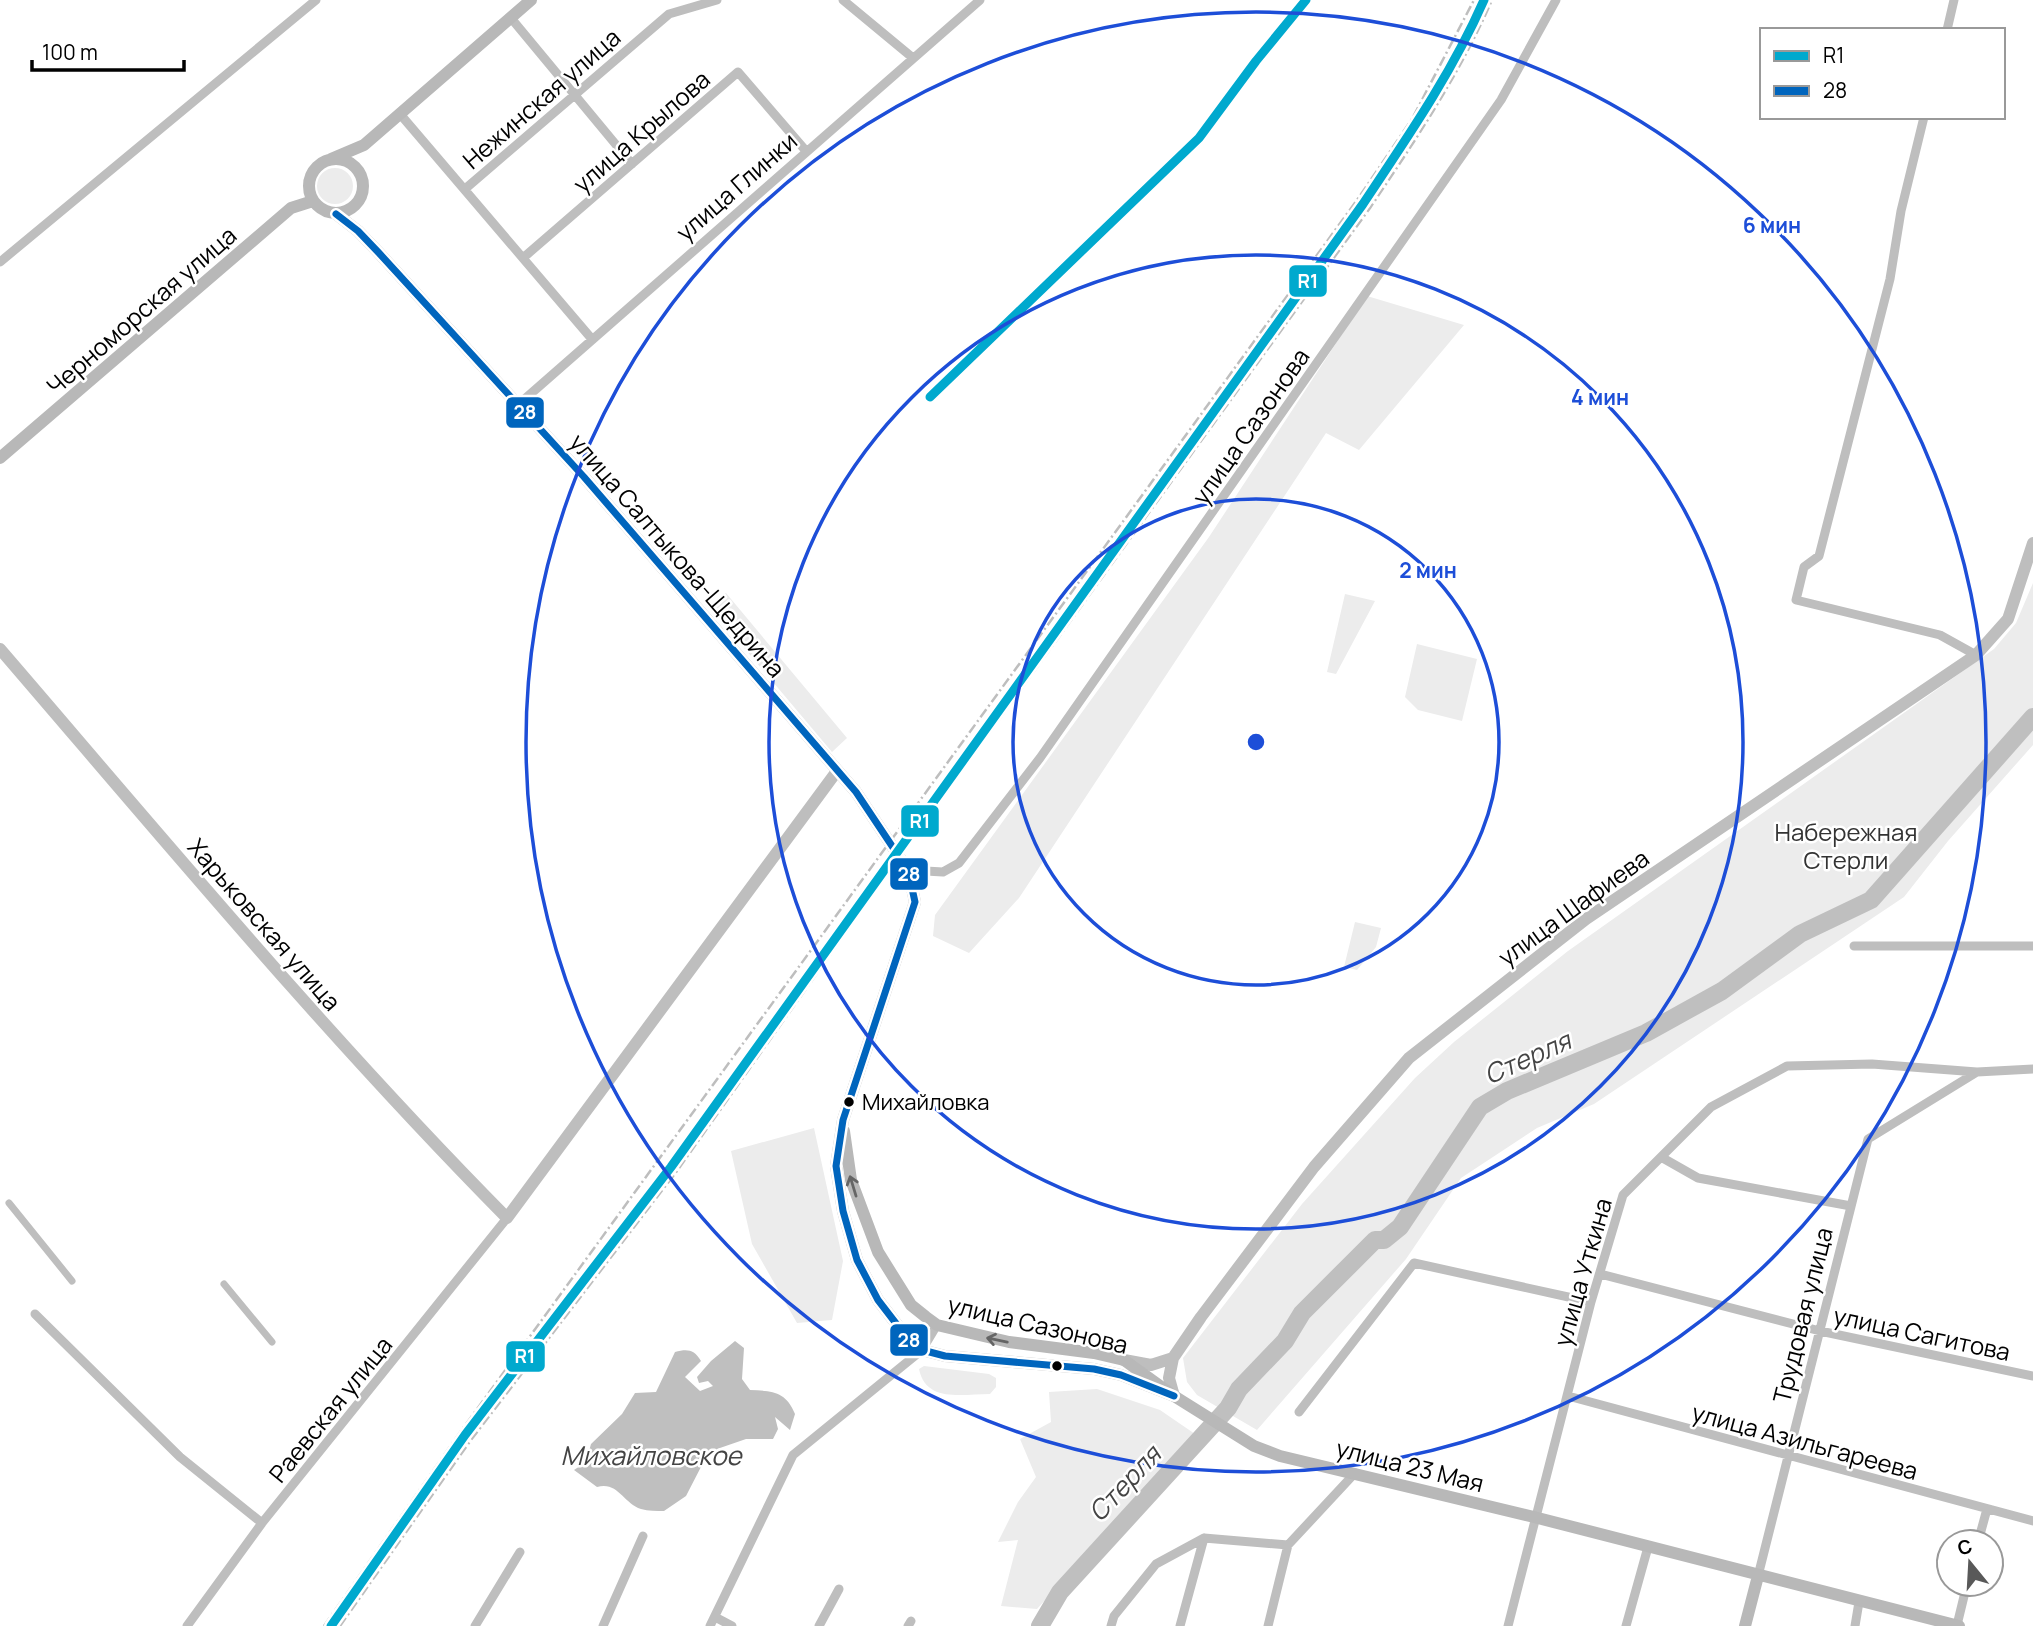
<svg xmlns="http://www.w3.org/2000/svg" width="2033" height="1626" viewBox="0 0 2033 1626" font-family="Manrope,sans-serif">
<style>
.green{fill:#ececec}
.water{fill:#bfbfbf}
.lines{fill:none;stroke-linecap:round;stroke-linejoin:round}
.river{stroke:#bfbfbf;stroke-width:18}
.pedestrian{stroke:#bebebe;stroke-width:7}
.minor{stroke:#bebebe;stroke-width:9}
.tertiary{stroke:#bebebe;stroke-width:12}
.secondary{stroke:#b8b8b8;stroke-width:12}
.rail{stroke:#bebebe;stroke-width:2.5;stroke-dasharray:10 3.5 2 3.5;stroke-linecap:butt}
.bus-1-casing{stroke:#fff;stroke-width:12}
.bus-1{stroke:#0065bd;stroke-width:7}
.rail-1-casing{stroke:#fff;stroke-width:14}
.rail-1{stroke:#00a9ce;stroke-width:9}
.oneway{stroke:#656565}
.ring{fill:none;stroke:#1d4ed8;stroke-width:3.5}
.bus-dot{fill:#000;stroke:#fff;stroke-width:2.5}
.labels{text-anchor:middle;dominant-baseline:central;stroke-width:5;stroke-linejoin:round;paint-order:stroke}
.bus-label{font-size:22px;fill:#000;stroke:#fff;text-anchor:start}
.street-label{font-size:24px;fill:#000;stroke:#fff}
.park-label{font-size:24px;fill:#333;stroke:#fff}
.water-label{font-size:26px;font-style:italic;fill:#444;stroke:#fff}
.centre{fill:#1d4ed8;stroke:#fff;stroke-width:3.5}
.ring-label{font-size:21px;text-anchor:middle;font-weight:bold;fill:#1d4ed8;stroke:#fff;stroke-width:5;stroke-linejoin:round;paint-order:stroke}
.line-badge{stroke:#fff;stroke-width:2.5}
.badge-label{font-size:19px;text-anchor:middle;font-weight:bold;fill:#fff}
</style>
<rect width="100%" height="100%" fill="#fff"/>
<!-- green -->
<path class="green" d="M317 186a18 18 0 1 1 36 0a18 18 0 1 1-36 0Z
M1367,296l97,29 -105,125 -33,-17 -307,465 -50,55 -36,-17 2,-21 274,-378z
M2033,583v162l-85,96 -44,56 -310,207 -57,24 -76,50 -55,81 -149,171 -60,-35 -10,-13 -4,-24 119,-154 113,-126 39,-36 114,-91 426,-302 22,-26z
M726,593l121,145 -15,14 -124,-147z
M1345,594l30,7 -39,73 -9,-2z
M1417,644l60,15 -15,62 -44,-11 -13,-13z
M1355,922l26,6 -5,19 -19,23 -13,-3z
M814,1128l29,133 -11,59 -35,3 -45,-79 -21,-93z
M924,1366l65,8 7,4v9l-6,7c-28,0 -64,9 -71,-25z
M1097,1389l63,21 35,24 -158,175 -36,-3 17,-66 -20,2 20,-40 18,-25 -16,-38 31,-17 -2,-30z"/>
<!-- water -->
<path class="water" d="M735,1341l9,7 -2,31 8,11c22,1 36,1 45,24l-5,16 -15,-13 3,12 -5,10h-27l-29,10 -14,14 -17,33 -22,15c-7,0 -16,0 -23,-2 -18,-6 -23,-28 -44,-22l-23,-17 12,-8 5,-18 31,-30 13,-21 21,-1 19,-40c12,-3 19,-3 26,9l-16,16 15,14 13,-5 -5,-5 -9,2 -2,-6 14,-16z"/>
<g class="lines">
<!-- river -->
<path class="river" d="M1040,1626l20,-34 168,-184 11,-19 46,-48 17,-28 73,-73h9l16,-13 80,-120 27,-16 139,-58 76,-42 78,-57 71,-34 162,-183"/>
<!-- pedestrian -->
<path class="pedestrian" d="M9,1203l63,78
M224,1284l48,58"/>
<!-- minor -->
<path class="minor" d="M843,0l70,58
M511,18l121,146
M1947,30l7,-30
M400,114l191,224
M1924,117l-23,94 -11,68 -71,277 -15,11 -8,33 144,35 36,20
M465,189l204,-175 48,-14
M523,258l215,-186 68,79
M0,262l316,-262
M519,404l461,-404
M908,870l35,2 16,-9 81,-105 461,-658 55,-100
M1854,946h179
M1661,1157l37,21 153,28
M1600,1274l220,57 213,45
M35,1314l145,143 82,66
M1568,1396l465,125
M1299,1412l115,-149 177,39
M1978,1542l9,-33
M1758,1576l110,-437 109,-67
M715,1617l17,9
M1957,1625l10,-41
M187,1626l75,-103 245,-305
M475,1626l45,-74
M603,1626l40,-90
M710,1626l83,-171 129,-105 15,-25
M819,1626l20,-37
M908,1626l3,-5
M1111,1626l3,-10 42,-52 48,-26 84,7
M1180,1626l24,-88
M1268,1626l20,-81 67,-72
M1508,1626l83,-324 32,-107 88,-88 76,-41 85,-2 105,8 56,-3
M1626,1626l22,-79
M1855,1626l4,-24"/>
<!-- tertiary -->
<path class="tertiary" d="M0,649c166,193 328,388 507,569l330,-447
M1124,1360l27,5 22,-7
M1174,1396l-5,-18 4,-20 28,-41 113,-150 95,-109 177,-139 390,-264 32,-36 25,-76"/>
<!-- secondary -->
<path class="secondary" d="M309 186a27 27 0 1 1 54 0a27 27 0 1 1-54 0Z
M331,159l33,-14 167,-145
M336,214l22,17 21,22 205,224 272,315 52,78 7,32 -72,218 -7,46 7,45 14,49 21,40 30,39 14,11 23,6 149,13 27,6 53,21
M0,458l291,-250 22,-7
M844,1131l7,49 27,72 33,53 15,12 11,8 72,17 85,11 30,7 50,36 80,50 26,10 254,61 425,109
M1745,1626l13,-50"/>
<!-- rail -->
<path class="rail" d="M930,397l269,-259 57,-77 50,-61
M324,1626l137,-195 896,-1231 55,-81 62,-119
M340,1626l131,-186 206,-269 223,-315 470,-648c45,-67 90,-134 122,-208"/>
<!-- bus-1 casing -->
<g class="bus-1-casing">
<path id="bus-1" d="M336,214l22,17 21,22 205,224 272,315 52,78 7,32 -72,218 -7,46 7,45 14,49 21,40 30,39 14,11 23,6 149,13 27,6 53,21"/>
</g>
<!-- bus-1 -->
<use href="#bus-1" class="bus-1"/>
<!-- rail-1 casing -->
<g class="rail-1-casing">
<path id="rail-1" d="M930,397l269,-259 57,-77 50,-61
M331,1626l134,-191 206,-268 692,-963c44,-66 89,-131 121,-204"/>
</g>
<!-- rail-1 -->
<use href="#rail-1" class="rail-1"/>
</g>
<!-- one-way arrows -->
<defs><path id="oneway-shaft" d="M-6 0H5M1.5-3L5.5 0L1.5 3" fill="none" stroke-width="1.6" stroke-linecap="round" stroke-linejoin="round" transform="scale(1.75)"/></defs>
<g class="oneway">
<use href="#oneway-shaft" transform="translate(853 1186) rotate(-107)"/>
<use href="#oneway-shaft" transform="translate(997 1340) rotate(-168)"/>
</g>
<!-- distance rings -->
<g class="ring">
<circle cx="1256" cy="742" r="243"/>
<circle cx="1256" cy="742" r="487"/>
<circle cx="1256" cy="742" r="730"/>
</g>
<!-- markers -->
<g class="bus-dot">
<circle cx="849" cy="1102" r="6"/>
<circle cx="1057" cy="1366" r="6"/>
</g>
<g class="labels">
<!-- bus labels -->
<g class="bus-label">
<text x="862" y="1102">Михайловка</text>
</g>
<!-- street labels -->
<g class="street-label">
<text transform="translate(541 98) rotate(-41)">Нежинская улица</text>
<text transform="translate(641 131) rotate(-41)">улица Крылова</text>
<text transform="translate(736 186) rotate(-41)">улица Глинки</text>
<text transform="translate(141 310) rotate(-41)">Черноморская улица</text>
<text transform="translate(1250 426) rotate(-55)">улица Сазонова</text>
<text transform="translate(678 555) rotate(49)">улица Салтыкова-Щедрина</text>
<text transform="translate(1573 907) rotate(-36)">улица Шафиева</text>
<text transform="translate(265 924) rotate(49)">Харьковская улица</text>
<text transform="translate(1582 1272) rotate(-74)">улица Уткина</text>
<text transform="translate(1802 1315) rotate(-76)">Трудовая улица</text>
<text transform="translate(1038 1324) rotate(13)">улица Сазонова</text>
<text transform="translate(1922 1333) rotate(12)">улица Сагитова</text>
<text transform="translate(330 1409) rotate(-51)">Раевская улица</text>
<text transform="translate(1805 1441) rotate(15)">улица Азильгареева</text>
<text transform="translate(1410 1465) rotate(14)">улица 23 Мая</text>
</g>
<!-- park labels -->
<g class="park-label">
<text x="1846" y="831">Набережная<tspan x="1846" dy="28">Стерли</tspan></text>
</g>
<!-- water labels -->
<g class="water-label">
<text transform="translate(1527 1057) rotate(-24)">Стерля</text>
<text x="651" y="1455">Михайловское</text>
<text transform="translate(1124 1483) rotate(-47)">Стерля</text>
</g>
</g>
<circle cx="1256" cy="742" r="10" class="centre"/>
<g class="ring-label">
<text x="1772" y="233">6 мин</text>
<text x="1600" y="405">4 мин</text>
<text x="1428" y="578">2 мин</text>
</g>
<g class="line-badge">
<rect x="1288" y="264" width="40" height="34" rx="7" fill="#00a9ce"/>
<rect x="505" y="396" width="40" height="33" rx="7" fill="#0065bd"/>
<rect x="900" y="804" width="40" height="34" rx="7" fill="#00a9ce"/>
<rect x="889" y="857" width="40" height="34" rx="7" fill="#0065bd"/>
<rect x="889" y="1323" width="40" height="34" rx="7" fill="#0065bd"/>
<rect x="505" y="1340" width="41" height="33" rx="7" fill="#00a9ce"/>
</g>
<g class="badge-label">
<text x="1308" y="288">R1</text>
<text x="525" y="419">28</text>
<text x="920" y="828">R1</text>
<text x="909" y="881">28</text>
<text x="909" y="1347">28</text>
<text x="525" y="1363">R1</text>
</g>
<!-- legend -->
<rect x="1760" y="28" width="245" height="91" fill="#ffffff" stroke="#999999" stroke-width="2"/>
<rect x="1774" y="51" width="35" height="10" fill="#00a9ce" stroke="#999999" stroke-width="2"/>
<text x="1823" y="63" font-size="21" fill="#000000">R1</text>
<rect x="1774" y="86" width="35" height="10" fill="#0065bd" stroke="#999999" stroke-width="2"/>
<text x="1823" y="98" font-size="21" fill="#000000">28</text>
<!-- north arrow -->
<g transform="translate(1970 1563) rotate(342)"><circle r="33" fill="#ffffff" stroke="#999999" stroke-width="2"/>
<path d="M0-5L12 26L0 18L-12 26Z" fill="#595959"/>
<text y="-10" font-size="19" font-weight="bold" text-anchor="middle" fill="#000000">С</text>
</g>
<!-- scale -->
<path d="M32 60v10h152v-10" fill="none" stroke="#000000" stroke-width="3.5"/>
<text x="42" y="60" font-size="21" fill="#000000" stroke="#ffffff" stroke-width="5" paint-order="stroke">100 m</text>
</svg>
